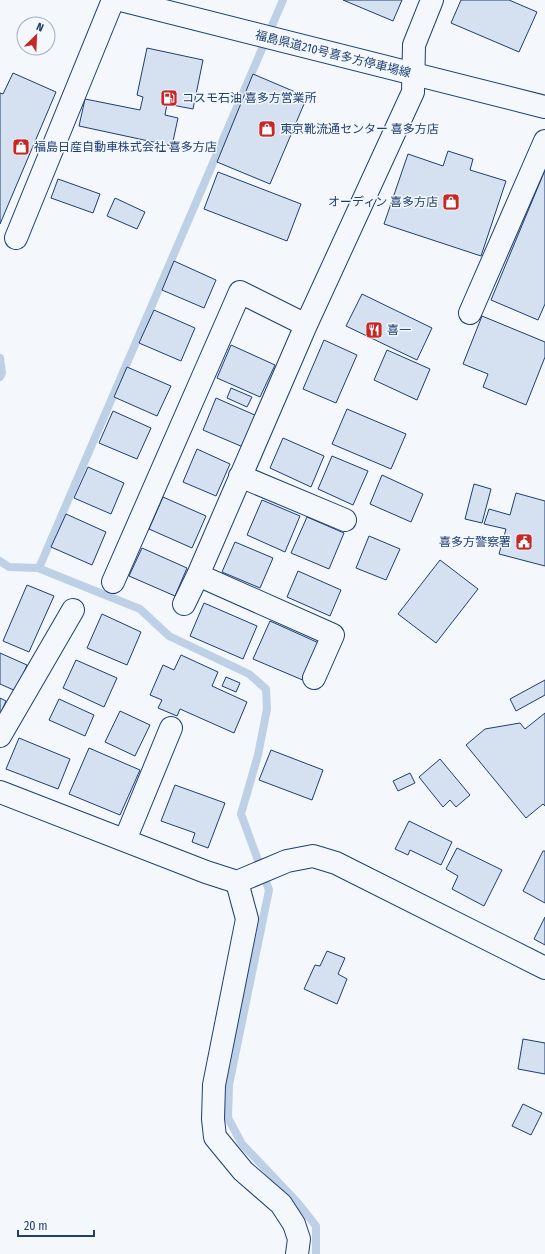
<svg xmlns="http://www.w3.org/2000/svg" width="545" height="1254" viewBox="0 0 545 1254" font-family="'Fira Sans Condensed','Noto Sans JP',sans-serif">
<style>
.lines{fill:none;stroke-linecap:round;stroke-linejoin:round}
.stream{stroke:#bed0e5;stroke-width:8}
.building{fill:#d5e0f0;stroke:#1d3f73}
.minor-casing{stroke:#1d3f73;stroke-width:24}
.secondary-casing{stroke:#1d3f73;stroke-width:24}
.minor{stroke:#f4f7fb;stroke-width:22}
.secondary{stroke:#f4f7fb;stroke-width:22}
.labels{text-anchor:middle;dominant-baseline:central;stroke-width:3;stroke-linejoin:round;paint-order:stroke}
.street-label{font-size:12px;fill:#1d3f73;stroke:#f4f7fb}
.poi-label{font-size:12px;fill:#1d3f73;stroke:#f4f7fb;text-anchor:start}
</style>
<rect width="100%" height="100%" fill="#f4f7fb"/>
<g class="lines">
<!-- stream -->
<path class="stream" d="M0,358l2,15 -2,4
M0,561l9,6 29,1 102,41 29,27 80,38 17,15 1,20 -9,46 -17,59 28,76 -40,195 -1,33 14,26 56,59 18,23v28
M39,568l244,-568"/>
</g>
<!-- building -->
<path class="building" d="M343,0h59l-9,21z
M461,0h48l28,12 -18,40 -68,-29z
M147,48l56,12 -10,49 -26,-5 -2,11 13,3 -6,28 -93,-20 6,-27 55,11 3,-13 -6,-2z
M13,73l43,19 -56,132v-131l3,1z
M253,74l54,23 -37,87 -53,-22z
M448,151l25,8 -3,11 36,11 -25,75 -97,-32 24,-70 35,12z
M545,170v134l-7,16 -47,-20z
M218,172l83,32 -14,37 -83,-32z
M58,179l42,15 -7,19 -42,-15z
M115,198l30,14 -8,17 -30,-13z
M174,261l42,19 -12,28 -42,-18z
M362,294l70,34 -15,32 -71,-34z
M154,310l41,18 -14,33 -42,-18z
M482,316l63,26v15l-19,48 -43,-18 5,-13 -25,-10z
M324,340l33,15 -21,48 -33,-14z
M231,345l44,20 -15,32 -43,-19z
M387,350l43,19 -13,31 -43,-20z
M127,367l44,19 -14,30 -43,-19z
M231,388l21,9 -5,10 -20,-9z
M216,398l41,18 -14,31 -40,-17z
M347,409l59,25 -15,35 -59,-25z
M113,411l38,17 -14,31 -38,-16z
M283,438l41,18 -13,31 -41,-19z
M197,449l33,15 -14,32 -33,-14z
M332,456l36,15 -15,34 -35,-16z
M88,467l36,16 -13,31 -37,-16z
M382,475l41,19 -12,28 -41,-18z
M474,484l17,5 -9,34 -17,-4z
M516,493l29,8v65l-46,-12 7,-25 -22,-5 5,-15 21,6z
M163,497l43,19 -14,32 -43,-19z
M262,500l38,16 -15,36 -38,-17z
M66,514l40,18 -14,33 -41,-18z
M307,517l37,16 -15,36 -38,-16z
M369,536l31,13 -14,31 -30,-12z
M235,542l38,16 -13,30 -38,-16z
M142,548l45,20 -12,28 -46,-20z
M440,560l38,29 -42,54 -38,-29z
M298,571l43,19 -11,26 -43,-19z
M27,585l27,11 -25,56 -26,-11z
M204,603l53,23 -14,33 -53,-23z
M102,614l39,18 -14,33 -40,-17z
M270,621l51,23 -16,37 -52,-22z
M0,653l27,12 -11,26 -16,-7z
M181,655l37,17 -6,14 35,16 -13,31 -54,-24 -3,7 -19,-8 4,-8 -12,-5 13,-30 11,5z
M76,660l41,18 -13,29 -41,-19z
M226,677l14,6 -4,9 -14,-6z
M545,680v15l-29,16 -6,-12z
M0,698l6,3 -6,14z
M59,699l35,16 -9,21 -36,-16z
M120,711l30,14 -15,31 -30,-14z
M545,713v93l-2,-2 -17,14 -60,-73 19,-16 35,-6 5,6z
M19,738l51,21 -12,30 -52,-20z
M89,748l51,22 -20,45 -51,-21z
M271,750l52,20 -11,30 -53,-20z
M440,759l30,36 -14,12 -6,-7 -7,7 -24,-30z
M410,773l5,10 -17,8 -5,-10z
M175,785l50,18 -17,45 -16,-6 3,-9 -34,-12z
M409,821l43,21 -11,23 -31,-15 -2,5 -13,-6z
M457,848l45,22 -18,36 -32,-17 6,-13 -12,-7z
M543,851h2v52l-22,-12z
M545,917v28l-11,-6z
M327,951l18,7 -7,16 9,5 -10,25 -33,-15 11,-24 5,1z
M523,1039l22,4v31l-27,-5z
M523,1104l19,9 -11,22 -19,-9z"/>
<g class="lines">
<!-- minor casing -->
<g class="minor-casing">
<path id="minor" d="M16,238l97,-238
M470,313l75,-172
M240,476l105,44
M198,575l135,60 -19,43
M113,582l127,-290 66,33
M184,604l14,-29 108,-250 107,-233 1,-47 18,-45
M0,736l73,-126
M0,792l206,80 31,10 50,-21 26,-5 23,7 209,105
M125,840l46,-112
M237,882l10,37 -33,166 -1,34 2,18 28,34 38,33 13,20 5,15 -2,15"/>
</g>
<!-- secondary casing -->
<g class="secondary-casing">
<path id="secondary" d="M121,0l424,107"/>
</g>
<!-- minor -->
<use href="#minor" class="minor"/>
<!-- secondary -->
<use href="#secondary" class="secondary"/>
</g>
<!-- icons -->
<defs>
<g id="fuel-square" transform="scale(0.9)"><rect x="-9" y="-9" width="18" height="18" rx="4" fill="#c62828" stroke="#f4f7fb"/><path d="M-5.5-6h7V0h2V4h1.3V-2.5L3-4.5l.8-.8L6-3V5H2.5V1h-1V6h-7ZM-4.2-4.7v3.2H.2V-4.7Z" fill="#fff"/></g>
<g id="shop-square" transform="scale(0.9)"><rect x="-9" y="-9" width="18" height="18" rx="4" fill="#c62828" stroke="#f4f7fb"/><path d="M-5-2.5h2.3a2.7 3.5 0 0 1 5.4 0H5L5.5 6h-11ZM-1.5-2.5h3a1.5 2.3 0 0 0-3 0Z" fill="#fff"/></g>
<g id="restaurant-square" transform="scale(0.9)"><rect x="-9" y="-9" width="18" height="18" rx="4" fill="#c62828" stroke="#f4f7fb"/><path d="M-5-6h1v4h1v-4h1v4h1v-4h1v5L-1.5 .5V6h-2V.5L-5-1ZM5-6V6H3V1.5H1.5Q1.5-4 5-6Z" fill="#fff"/></g>
<g id="civic-square" transform="scale(0.9)"><rect x="-9" y="-9" width="18" height="18" rx="4" fill="#c62828" stroke="#f4f7fb"/><path d="M-.6-6.5H3V-4.5H.6V-3L4-1V1h2V6H-6V1h2V-1L-.6-3ZM-1.2 2.5V6h2.4V2.5Z" fill="#fff"/></g>
</defs>
<g fill-rule="evenodd">
<use href="#fuel-square" x="169" y="98"/>
<use href="#shop-square" x="267" y="129"/>
<use href="#shop-square" x="21" y="147"/>
<use href="#shop-square" x="451" y="202"/>
<use href="#restaurant-square" x="374" y="330"/>
<use href="#civic-square" x="524" y="542"/>
</g>
<g class="labels">
<!-- street labels -->
<g class="street-label">
<text transform="translate(333 54) rotate(14)">福島県道210号喜多方停車場線</text>
</g>
<!-- poi labels -->
<g class="poi-label">
<text x="182" y="98">コスモ石油 喜多方営業所</text>
<text x="280" y="129">東京靴流通センター 喜多方店</text>
<text x="34" y="147">福島日産自動車株式会社 喜多方店</text>
<text x="438" y="202" text-anchor="end">オーディン 喜多方店</text>
<text x="387" y="330">喜一</text>
<text x="511" y="542" text-anchor="end">喜多方警察署</text>
</g>
</g>
<!-- north arrow -->
<g transform="translate(36 36) rotate(24)"><circle r="19" fill="#f4f7fb" stroke="#9eadc5"/>
<path d="M0-3L7 15L0 10L-7 15Z" fill="#c62828"/>
<text y="-6" font-size="11" font-weight="bold" text-anchor="middle" fill="#1d3f73">N</text>
</g>
<!-- scale -->
<path d="M18 1230v6h76v-6" fill="none" stroke="#1d3f73" stroke-width="2"/>
<text x="24" y="1230" font-size="12" fill="#1d3f73" stroke="#f4f7fb" stroke-width="3" paint-order="stroke">20 m</text>
</svg>
